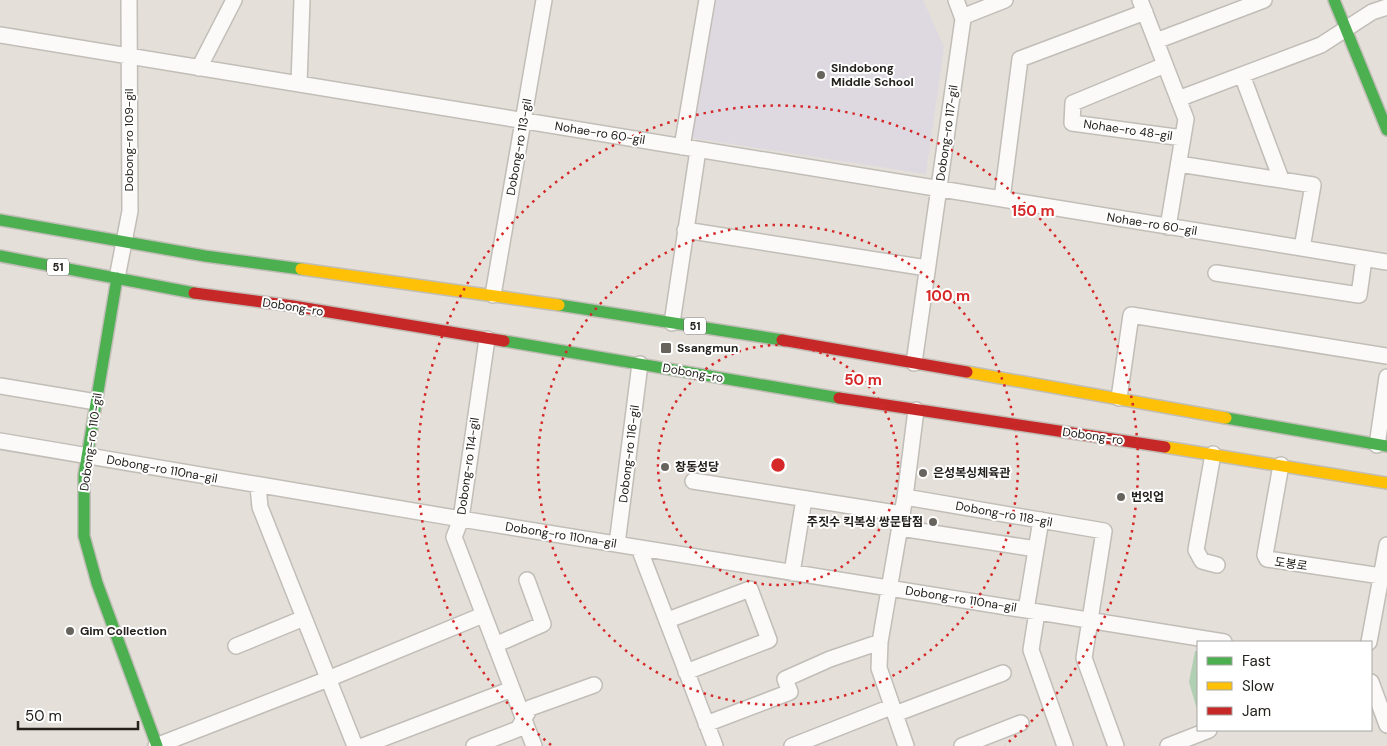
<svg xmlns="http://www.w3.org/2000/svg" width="1387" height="746" viewBox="0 0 1387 746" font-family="'DM Sans','Noto Sans KR',sans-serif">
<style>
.education{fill:#ded9e1}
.green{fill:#b0cfb3}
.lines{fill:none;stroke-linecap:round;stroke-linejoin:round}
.street-casing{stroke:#c1bdb7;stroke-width:18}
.fast-casing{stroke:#c1bdb7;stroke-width:14}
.slow-casing{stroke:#c1bdb7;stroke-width:14}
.jam-casing{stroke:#c1bdb7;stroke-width:14}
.street{stroke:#fbfaf9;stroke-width:15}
.fast{stroke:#4caf50;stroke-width:11}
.slow{stroke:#ffc107;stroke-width:11}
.jam{stroke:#c62828;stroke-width:11}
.ring{fill:none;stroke:#d62828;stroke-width:2.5;stroke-dasharray:2.5 5}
.poi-dot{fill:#67645e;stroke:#fff;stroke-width:2}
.labels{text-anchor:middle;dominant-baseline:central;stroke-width:4;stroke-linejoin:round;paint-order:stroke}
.shield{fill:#fff;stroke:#666460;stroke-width:1}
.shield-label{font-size:11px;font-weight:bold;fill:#24211c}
.poi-label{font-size:12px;font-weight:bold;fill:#24211c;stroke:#fff;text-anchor:start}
.street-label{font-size:12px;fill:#24211c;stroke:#fff}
.centre{fill:#d62828;stroke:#fff;stroke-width:2.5}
.ring-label{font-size:15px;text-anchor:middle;font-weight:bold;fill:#d62828;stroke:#fff;stroke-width:4;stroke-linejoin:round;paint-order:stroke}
</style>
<rect width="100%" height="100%" fill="#e4dfd8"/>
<!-- education -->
<path class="education" d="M716,0h207l21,47 -18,127 -234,-36z"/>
<!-- green -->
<path class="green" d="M1195,651h3v62l-9,-31z"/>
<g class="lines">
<!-- street casing -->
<g class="street-casing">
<path id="street" d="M1140,0l46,119 -18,108
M963,19l4,-4 38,-15
M0,35l1387,227
M1156,41l108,-41
M1165,65l-92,38 -1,20 111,15
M199,68l35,-68
M1242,75l39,104
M299,84l3,-84
M1178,99l143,-54 51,-33 15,-5
M682,147l25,-147
M1179,164l134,21 -11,63
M1002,199l18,-140 125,-47
M685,230l242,38
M1216,273l143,22 5,-36
M117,278l13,-67 -1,-211
M493,295l51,-295
M672,323l26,-173
M487,339l-26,180 -7,18 80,209
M914,363l49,-344 -7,-19
M0,386l96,16
M1119,398l12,-83 256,41
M0,441l461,78 763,123
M1377,445l10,-68
M1213,454l-17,96 6,11 15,4
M1281,465l-16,90 2,4 114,17
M693,481l209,33
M258,486l2,21 95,239
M905,497l199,34 -20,127 32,88
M900,528l136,21
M617,544l23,-180
M639,548l76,198
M792,573l12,-74
M1026,610l15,-90
M1037,612l-6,38 34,96
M668,620l82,-31 19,51 -83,32
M1369,642l18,-97
M495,645l48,-21 -16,-44
M236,646l68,-28
M1371,682l16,43
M895,714l108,-41
M706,724l84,-32 -5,-13 45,-20 50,-17
M156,746l172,-67 155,-64
M363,746l149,-57
M474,746l44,-17 12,-21 64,-23
M792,746l99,-39
M906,746l-27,-78 1,-26 25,-145 11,-87
M962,746l59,-23
M1168,746l41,-16"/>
</g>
<!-- fast casing -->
<g class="fast-casing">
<path id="fast" d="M1334,0l53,130
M0,220l205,36 96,13
M0,256l194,37
M117,278l-33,197v61l13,47 60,163
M559,305l223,35
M504,341l335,57
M1226,418l161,28"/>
</g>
<!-- slow casing -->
<g class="slow-casing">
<path id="slow" d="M301,269l258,36
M967,372l259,46
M1165,447l222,36"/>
</g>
<!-- jam casing -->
<g class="jam-casing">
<path id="jam" d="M194,293l99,13 211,35
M782,340l185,32
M839,398l326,49"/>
</g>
<!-- street -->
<use href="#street" class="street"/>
<!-- fast -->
<use href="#fast" class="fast"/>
<!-- slow -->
<use href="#slow" class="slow"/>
<!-- jam -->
<use href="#jam" class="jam"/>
</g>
<!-- distance rings -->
<g class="ring">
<circle cx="778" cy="465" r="120"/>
<circle cx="778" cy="465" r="240"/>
<path d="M551 745A360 360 0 1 1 1005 745"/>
</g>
<!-- markers -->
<g class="poi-dot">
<circle cx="821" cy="75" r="5"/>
<rect x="660" y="342" width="12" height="12" rx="2.5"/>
<circle cx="665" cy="467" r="5"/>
<circle cx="923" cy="473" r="5"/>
<circle cx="1121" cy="497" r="5"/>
<circle cx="933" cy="522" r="5"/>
<circle cx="70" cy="631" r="5"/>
</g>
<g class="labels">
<!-- shield labels -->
<g class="shield">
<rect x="47" y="258.5" width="22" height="17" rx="4"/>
<rect x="684" y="317.5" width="22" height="17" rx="4"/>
</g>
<g class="shield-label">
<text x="58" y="267">51</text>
<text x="695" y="326">51</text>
</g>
<!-- poi labels -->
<g class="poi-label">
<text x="831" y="68">Sindobong<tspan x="831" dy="14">Middle School</tspan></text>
<text x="677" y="348">Ssangmun</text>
<text x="675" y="467">창동성당</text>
<text x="933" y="473">은성복싱체육관</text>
<text x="1131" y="497">번잇업</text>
<text x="923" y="522" text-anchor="end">주짓수 킥복싱 쌍문탑점</text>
<text x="80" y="631">Gim Collection</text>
</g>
<!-- street labels -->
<g class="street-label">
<text transform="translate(1128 130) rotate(8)">Nohae-ro 48-gil</text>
<text transform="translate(600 133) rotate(9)">Nohae-ro 60-gil</text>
<text transform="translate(947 133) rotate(-82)">Dobong-ro 117-gil</text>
<text transform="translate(129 140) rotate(-90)">Dobong-ro 109-gil</text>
<text transform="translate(519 147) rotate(-80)">Dobong-ro 113-gil</text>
<text transform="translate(1152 224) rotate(9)">Nohae-ro 60-gil</text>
<text transform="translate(293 307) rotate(9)">Dobong-ro</text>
<text transform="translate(693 373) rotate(10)">Dobong-ro</text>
<text transform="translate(1093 436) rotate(8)">Dobong-ro</text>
<text transform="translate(91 442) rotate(-82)">Dobong-ro 110-gil</text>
<text transform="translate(629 454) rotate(-83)">Dobong-ro 116-gil</text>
<text transform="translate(468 466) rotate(-82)">Dobong-ro 114-gil</text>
<text transform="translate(162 469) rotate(10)">Dobong-ro 110na-gil</text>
<text transform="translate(1004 514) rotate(10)">Dobong-ro 118-gil</text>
<text transform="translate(561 535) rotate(9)">Dobong-ro 110na-gil</text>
<text transform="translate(1291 564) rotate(8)">도봉로</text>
<text transform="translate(961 599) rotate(9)">Dobong-ro 110na-gil</text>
</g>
</g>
<circle cx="778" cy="465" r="8" class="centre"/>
<g class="ring-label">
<text x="1033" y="216">150 m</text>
<text x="948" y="301">100 m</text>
<text x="863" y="385">50 m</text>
</g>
<!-- legend -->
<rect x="1197" y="641" width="175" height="90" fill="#ffffff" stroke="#a7a6a4"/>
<rect x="1207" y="657" width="25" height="8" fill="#4caf50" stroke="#a7a6a4"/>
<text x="1242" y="666" font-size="15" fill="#24211c">Fast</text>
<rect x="1207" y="682" width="25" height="8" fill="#ffc107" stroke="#a7a6a4"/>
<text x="1242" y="691" font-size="15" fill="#24211c">Slow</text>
<rect x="1207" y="707" width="25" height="8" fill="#c62828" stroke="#a7a6a4"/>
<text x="1242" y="716" font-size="15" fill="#24211c">Jam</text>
<!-- scale -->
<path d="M18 721v8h120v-8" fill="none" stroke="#24211c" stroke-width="2.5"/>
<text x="25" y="721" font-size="15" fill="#24211c" stroke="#ffffff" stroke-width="4" paint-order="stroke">50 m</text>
</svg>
